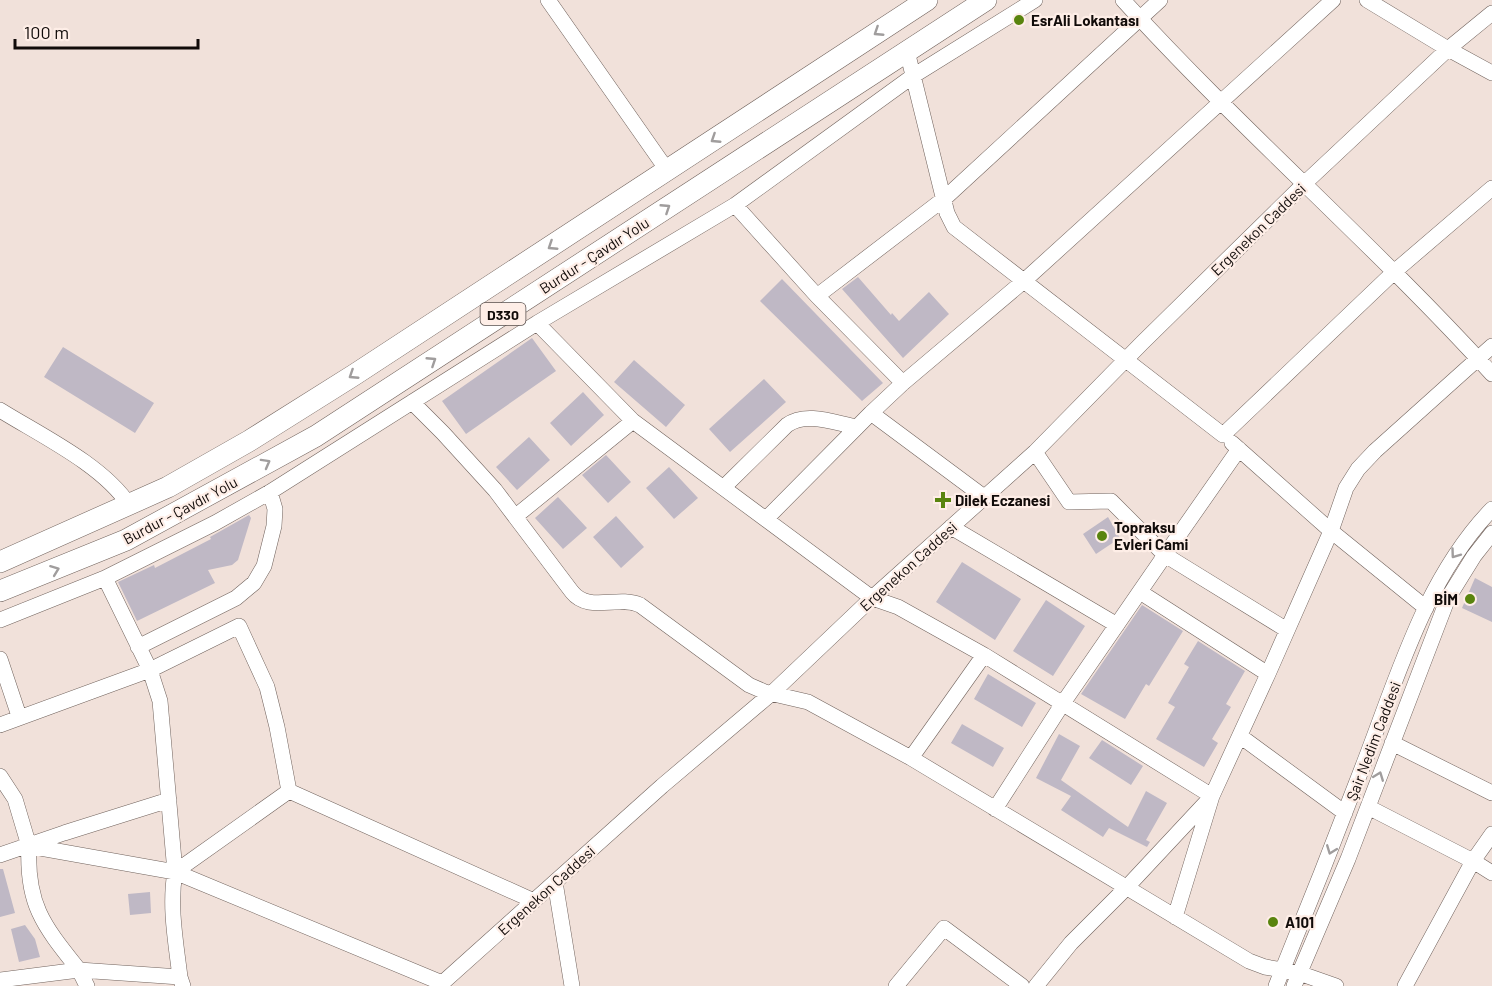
<svg xmlns="http://www.w3.org/2000/svg" width="1492" height="986" viewBox="0 0 1492 986" font-family="Barlow,sans-serif">
<style>
.building{fill:#bfb8c5}
.lines{fill:none;stroke-linecap:round;stroke-linejoin:round}
.minor-casing{stroke:#71635d;stroke-width:16}
.highway-casing{stroke:#71635d;stroke-width:22}
.minor{stroke:#fff;stroke-width:15}
.highway{stroke:#fff;stroke-width:21}
.oneway{stroke:#a09d9d}
.poi-dot{fill:#59840e;stroke:#feeee7;stroke-width:2}
.labels{text-anchor:middle;dominant-baseline:central;stroke-width:4.5;stroke-linejoin:round;paint-order:stroke}
.shield{fill:#feeee7;stroke:#584f4c;stroke-width:1.5}
.shield-label{font-size:14px;font-weight:bold;fill:#110b09}
.poi-label{font-size:15px;font-weight:bold;fill:#110b09;stroke:#feeee7;text-anchor:start}
.street-label{font-size:15px;fill:#110b09;stroke:#feeee7}
</style>
<rect width="100%" height="100%" fill="#f1e1da"/>
<!-- building -->
<path class="building" d="M858,277l33,38 1,-2 7,8 30,-29 20,22 -46,44 -61,-69z
M782,279l101,104 -21,18 -102,-100z
M532,338l24,33 -90,63 -24,-33z
M63,347l91,56 -19,30 -91,-56z
M634,360l51,45 -19,22 -52,-45z
M764,379l22,23 -56,50 -21,-23z
M583,392l21,23 -33,31 -21,-23z
M529,437l21,23 -33,30 -21,-23z
M606,455l25,27 -23,21 -26,-28z
M669,467l29,31 -24,21 -28,-31z
M558,497l29,31 -24,21 -28,-31z
M249,515l2,3 -13,42 -6,5 -24,5 7,13 -78,38 -19,-39 36,-17 1,3 56,-29 -1,-2z
M616,516l28,31 -23,21 -28,-31z
M1108,517l12,21 -24,16 -13,-20z
M962,562l59,37 -26,41 -59,-38z
M1475,578l17,9v35l-30,-14z
M1046,600l39,26 -32,50 -40,-25z
M1142,605l41,26 -34,55 -3,-2 -21,35 -44,-25z
M1198,641l47,30 -19,33 5,3 -19,32 6,4 -14,24 -48,-28 19,-32 -7,-4 21,-36 -5,-3z
M988,674l48,29 -14,24 -48,-28z
M962,724l42,24 -11,19 -42,-24z
M1059,734l21,12 -19,34 67,47 18,-36 21,12 -21,37 4,2 -3,5 -38,-19 -6,9 -42,-27 10,-14 -35,-18z
M1102,740l41,26 -12,19 -42,-27z
M0,869h3l12,44 -15,4z
M150,892l1,21 -21,2 -2,-21z
M25,925l10,14 5,18 -21,5 -8,-33z"/>
<g class="lines">
<!-- minor casing -->
<g class="minor-casing">
<path id="minor" d="M548,0l119,170
M1123,0c118,130 251,244 369,374
M1367,0l81,49 44,24
M907,51l40,162 7,14 269,208 171,-163 98,-84
M735,205l82,91 86,87
M817,296l128,-98 215,-198
M537,323l96,98 239,177 26,9 86,48 228,141 -37,121
M412,402l31,31 52,57 77,102c17,21 45,3 68,13l109,80 16,7 43,10 103,56 338,203 16,6 34,6 37,13
M0,410c40,25 103,55 129,95
M871,413l113,84
M1232,443l99,88 95,77
M1239,449l-74,106 122,75
M724,487l63,-62c19,-14 48,-2 70,2
M516,516l117,-95
M766,519l105,-106 32,-30 122,-103 308,-280
M951,527l166,98
M105,578l45,92 10,31 15,171c-6,35 1,71 5,105l3,9
M1140,592l128,82
M0,620l105,-42 110,-55 55,-31 267,-169 198,-118 178,-129 122,-76
M138,647l98,-49 18,-15 10,-17 10,-40 1,-17 -5,-17
M0,659l19,57
M0,725l150,-55 89,-44 28,61 10,40 12,64 -114,81
M1240,736l105,77
M1392,743l100,50
M911,758l73,-103
M0,776l15,23 14,47
M289,791l245,110
M1368,807l105,54 19,12
M995,809l68,-106 102,-148 -54,-54 -42,1 -34,-50
M0,855l64,-22 105,-33
M555,882l17,104
M180,977l-101,-7c-35,-44 -53,-65 -50,-124l146,26 267,111
M0,980l79,-10 8,16
M439,986l223,-200 110,-93 100,-95 163,-146 107,-109 163,-160 143,-134 44,-36
M896,986l48,-58 78,58
M1036,986l35,-43 56,-56 85,-91 56,-122 63,-143 15,-43 12,-19 17,-18 117,-105
M1276,986c31,-76 61,-152 90,-228 33,-86 61,-182 126,-249
M1294,986l54,-127 100,-261 26,-42 18,-23
M1405,986l68,-125 19,-27"/>
</g>
<!-- highway casing -->
<g class="highway-casing">
<path id="highway" d="M0,562l168,-75 81,-46 105,-66 573,-375
M0,591l126,-51 190,-104 670,-436"/>
</g>
<!-- minor -->
<use href="#minor" class="minor"/>
<!-- highway -->
<use href="#highway" class="highway"/>
</g>
<!-- one-way arrows -->
<defs><path id="oneway-chevron" d="M-2-3.5L2.5 0L-2 3.5" fill="none" stroke-width="1.6" stroke-linecap="round" stroke-linejoin="round" transform="scale(1.5)"/></defs>
<g class="oneway">
<use href="#oneway-chevron" transform="translate(878 32) rotate(147)"/>
<use href="#oneway-chevron" transform="translate(715 139) rotate(147)"/>
<use href="#oneway-chevron" transform="translate(666 208) rotate(-33)"/>
<use href="#oneway-chevron" transform="translate(552 246) rotate(147)"/>
<use href="#oneway-chevron" transform="translate(432 361) rotate(-33)"/>
<use href="#oneway-chevron" transform="translate(353 375) rotate(147)"/>
<use href="#oneway-chevron" transform="translate(266 463) rotate(-29)"/>
<use href="#oneway-chevron" transform="translate(1455 554) rotate(126)"/>
<use href="#oneway-chevron" transform="translate(55 570) rotate(-21)"/>
<use href="#oneway-chevron" transform="translate(1379 776) rotate(-69)"/>
<use href="#oneway-chevron" transform="translate(1331 850) rotate(111)"/>
</g>
<!-- markers -->
<g class="poi-dot">
<circle cx="1019" cy="20" r="6"/>
<path d="M940 491h6v6h6v6h-6v6h-6v-6h-6v-6h6z"/>
<circle cx="1102" cy="536" r="6"/>
<circle cx="1470" cy="599" r="6"/>
<circle cx="1273" cy="922" r="6"/>
</g>
<g class="labels">
<!-- shield labels -->
<rect class="shield" x="480.5" y="303" width="45" height="22" rx="4.5"/>
<g class="shield-label">
<text x="503" y="314">D330</text>
</g>
<!-- poi labels -->
<g class="poi-label">
<text x="1031" y="20">EsrAli Lokantası</text>
<text x="955" y="500">Dilek Eczanesi</text>
<text x="1114" y="527">Topraksu<tspan x="1114" dy="17">Evleri Cami</tspan></text>
<text x="1458" y="599" text-anchor="end">BİM</text>
<text x="1285" y="922">A101</text>
</g>
<!-- street labels -->
<g class="street-label">
<text transform="translate(1258 229) rotate(-44)">Ergenekon Caddesi</text>
<text transform="translate(594 255) rotate(-33)">Burdur - Çavdır Yolu</text>
<text transform="translate(180 510) rotate(-28)">Burdur - Çavdır Yolu</text>
<text transform="translate(908 566) rotate(-42)">Ergenekon Caddesi</text>
<text transform="translate(1373 741) rotate(-69)">Şair Nedim Caddesi</text>
<text transform="translate(546 890) rotate(-42)">Ergenekon Caddesi</text>
</g>
</g>
<!-- scale -->
<path d="M15 39v9h183v-9" fill="none" stroke="#110b09" stroke-width="3"/>
<text x="24" y="39" font-size="18" fill="#110b09" stroke="#feeee7" stroke-width="4.5" paint-order="stroke">100 m</text>
</svg>
